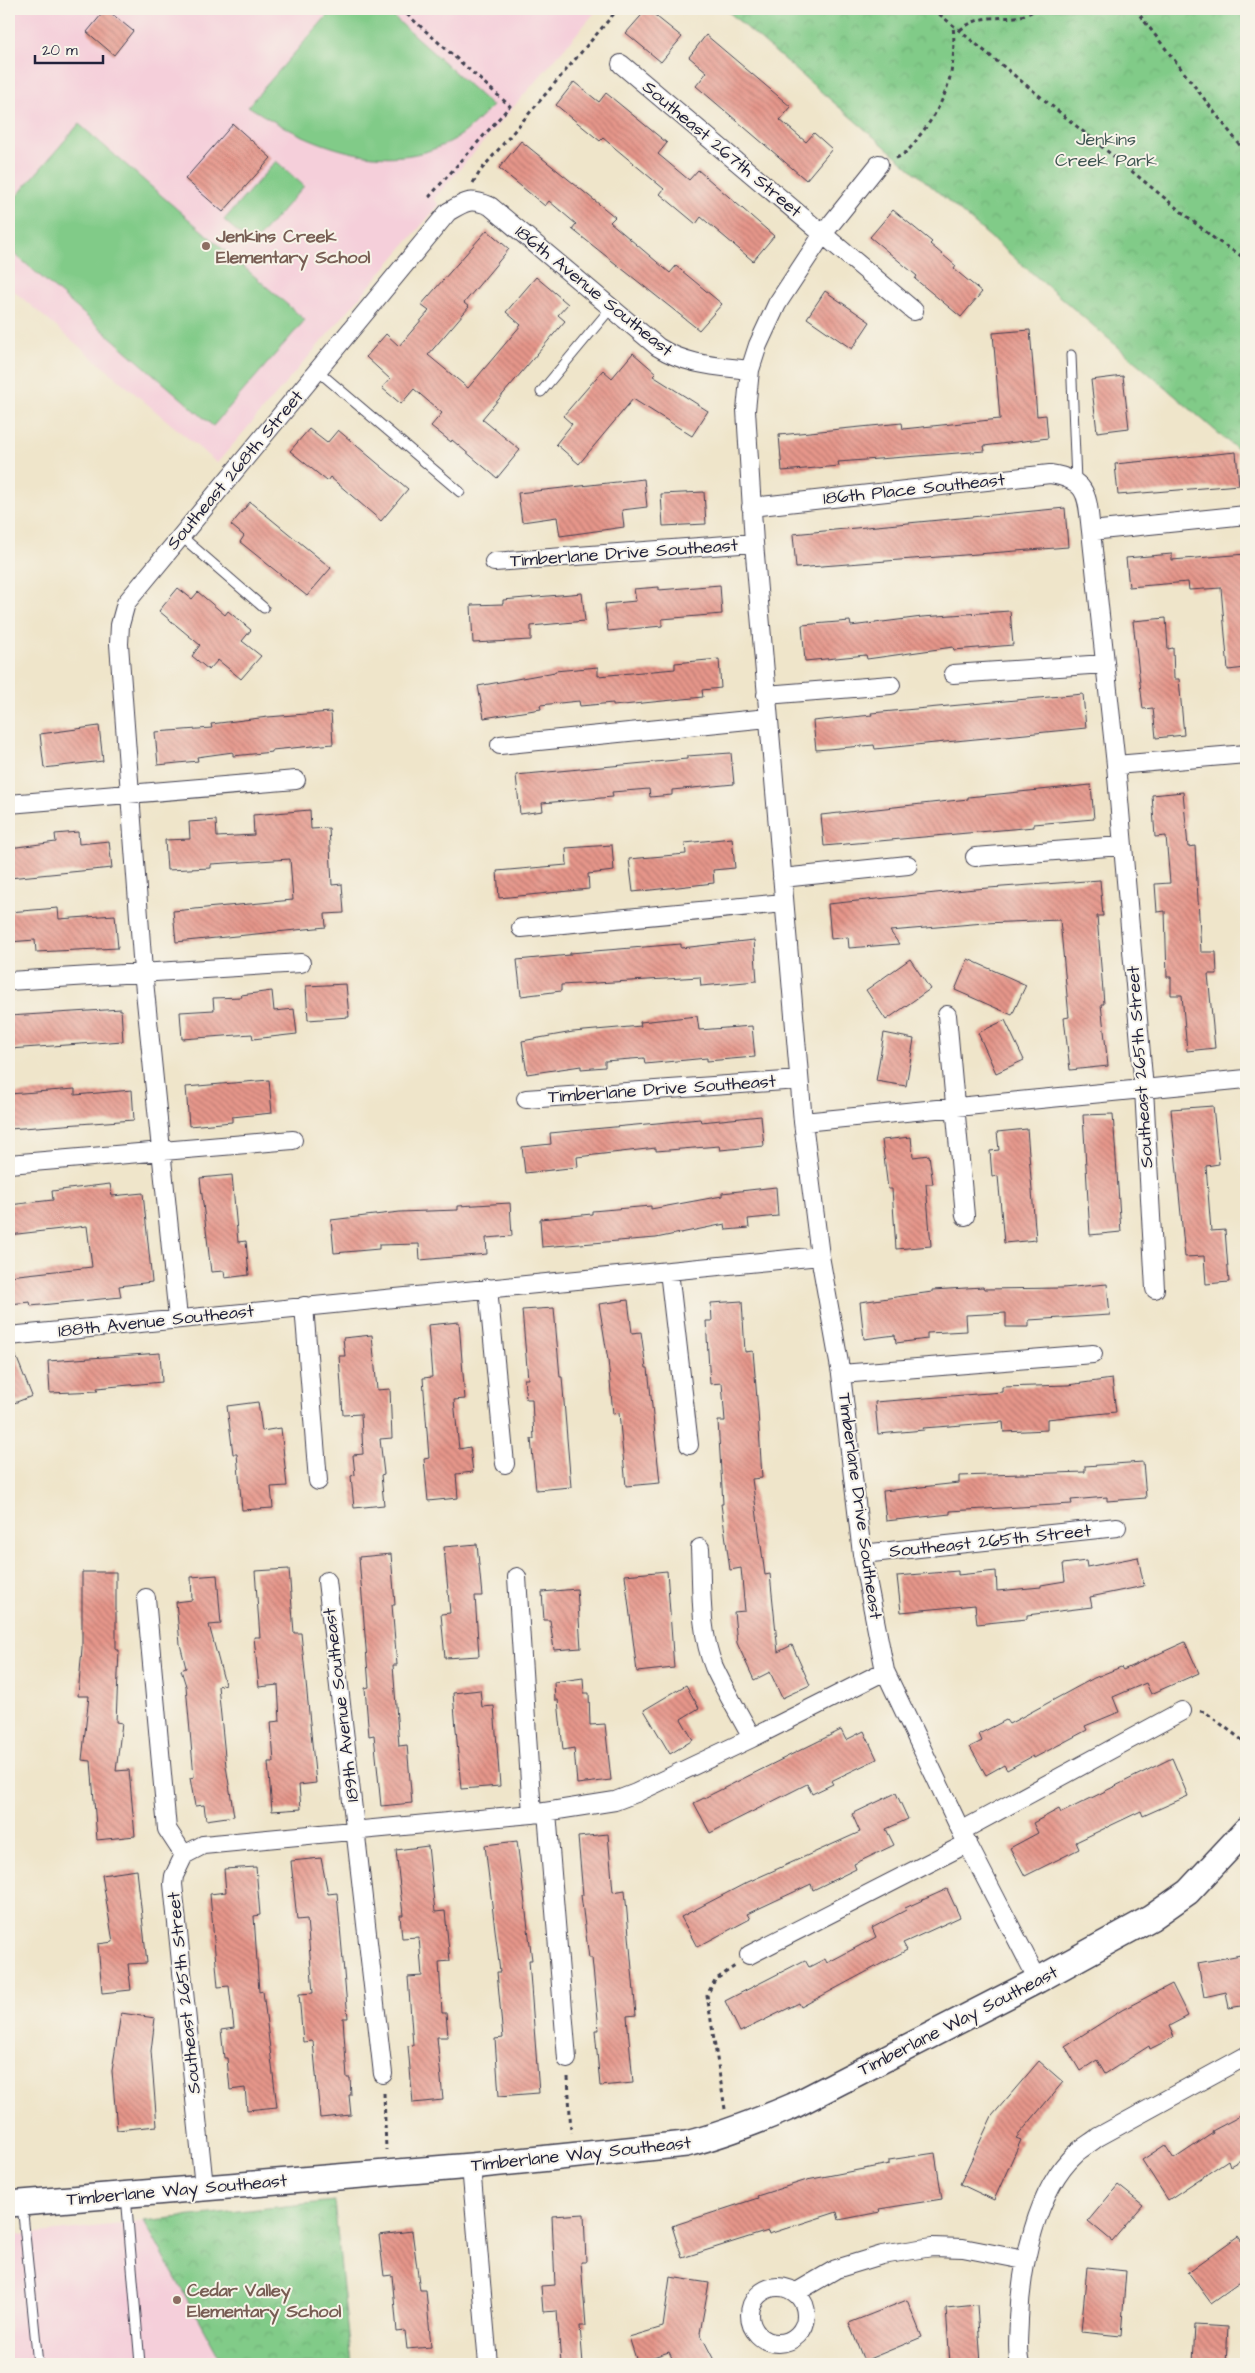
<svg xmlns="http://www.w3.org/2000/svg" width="1255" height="2373" viewBox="0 0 1255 2373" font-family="'Architects Daughter',sans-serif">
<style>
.built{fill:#f5cfda}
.park{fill:url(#park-crowns);stroke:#527662}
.pitch{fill:#81cb88;stroke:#527662}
.building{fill:url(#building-back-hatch)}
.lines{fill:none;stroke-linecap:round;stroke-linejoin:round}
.lane-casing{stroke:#413f50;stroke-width:11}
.street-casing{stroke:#413f50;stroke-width:20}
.secondary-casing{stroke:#413f50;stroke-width:28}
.path{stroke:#413f50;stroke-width:3;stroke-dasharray:4 4;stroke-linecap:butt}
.lane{stroke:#fff;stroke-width:9}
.street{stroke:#fff;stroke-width:18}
.secondary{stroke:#fff;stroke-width:25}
.education-dot{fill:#8d6e63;stroke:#f7f3e8;stroke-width:2}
.labels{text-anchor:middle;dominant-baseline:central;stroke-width:4;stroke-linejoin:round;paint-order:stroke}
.park-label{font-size:18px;fill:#3e5552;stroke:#f7f3e8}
.street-label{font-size:18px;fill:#22223b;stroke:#f7f3e8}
.education-label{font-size:18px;font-weight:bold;fill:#785e54;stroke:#f7f3e8;text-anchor:start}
</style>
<defs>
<pattern id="park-crowns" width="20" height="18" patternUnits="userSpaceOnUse" patternTransform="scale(1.25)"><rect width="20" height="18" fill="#81cb88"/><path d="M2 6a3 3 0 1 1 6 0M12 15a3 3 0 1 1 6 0" fill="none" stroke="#6fae76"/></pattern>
<pattern id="building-back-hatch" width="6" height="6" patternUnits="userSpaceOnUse" patternTransform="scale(1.25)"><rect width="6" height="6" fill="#e6968a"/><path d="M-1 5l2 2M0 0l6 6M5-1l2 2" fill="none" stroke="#ba7a72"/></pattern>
</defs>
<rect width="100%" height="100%" fill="#f7f3e8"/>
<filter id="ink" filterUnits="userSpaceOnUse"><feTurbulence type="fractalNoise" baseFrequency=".02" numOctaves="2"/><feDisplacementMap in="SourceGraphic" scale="10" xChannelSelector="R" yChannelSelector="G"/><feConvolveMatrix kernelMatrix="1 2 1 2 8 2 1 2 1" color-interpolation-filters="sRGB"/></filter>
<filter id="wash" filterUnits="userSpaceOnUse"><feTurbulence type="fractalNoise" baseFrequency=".0096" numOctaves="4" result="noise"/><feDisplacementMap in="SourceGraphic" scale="20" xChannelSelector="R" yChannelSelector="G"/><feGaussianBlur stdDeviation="1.12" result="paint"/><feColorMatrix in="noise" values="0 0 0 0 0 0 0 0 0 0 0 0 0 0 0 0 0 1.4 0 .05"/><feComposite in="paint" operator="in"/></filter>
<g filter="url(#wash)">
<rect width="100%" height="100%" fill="#efe5ca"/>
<!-- built -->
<path class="built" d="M9,9h589l-164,190 5,6 -222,258 -208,-176z
M334,2201l17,163h-342v-128z"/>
<!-- park -->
<path class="park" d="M725,9h521v448z
M334,2201l17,163h-128l-79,-143z"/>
<!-- pitch -->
<path class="pitch" d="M333,9h52l107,97c-11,11 -23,25 -37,33 -68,40 -147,5 -207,-33z
M79,124l226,196 -92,106 -204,-177v-44z
M276,161l28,25 -52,59 -28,-25z"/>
<g id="blocks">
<!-- building -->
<path class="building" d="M106,9l27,22 -19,24 -27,-23z
M647,9l35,28 -21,25 -35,-29z
M706,35l85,72 -11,13 26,22 8,-9 18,16 -26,31 -110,-94 11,-14 -18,-15z
M574,82l25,20 7,-9 61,50 -9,11 31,26 9,-10 76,66 -21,25 -52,-44 -5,7 -36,-30 4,-5 -61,-51 -3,3 -44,-36z
M233,124l38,34 -48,54 -38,-33z
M521,141l94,76 -5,5 60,51 6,-7 46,38 -23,26 -127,-101 4,-5 -27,-23 -4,5 -46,-38z
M893,210l39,32 -2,2 26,22 -2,3 28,23 -21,25 -46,-38 2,-3 -47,-39z
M487,230l22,19 -45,54 5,4 -41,48 40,33 53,-63 -15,-13 30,-35 32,27 -10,11 7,6 -83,98 38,31 -23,28 -45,-38 -1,2 -20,-16 11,-13 -28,-24 -13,15 -19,-16 8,-9 -24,-22 20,-23 13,12 30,-35 -8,-6z
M825,291l45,31 -18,27 -45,-31z
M1030,330l7,86 9,-1 2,23 -64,8 1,5 -147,11 1,4 -57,5 -3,-36 123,-12 1,6 97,-10 -7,-86z
M633,353l23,20 -3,3 55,35 -16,25 -59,-37 -54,65 -23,-20 16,-20 -9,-8 40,-46 9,8z
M1123,376l6,52 -32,4 -6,-52z
M309,429l18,14 11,-13 70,59 -27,32 -51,-44 -3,4 -37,-30z
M1236,452l3,33 -121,10 -3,-31z
M644,479l3,28 -25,3 2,17 -64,9 -3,-19 -35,5 -4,-29z
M704,492l2,32 -43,2 -2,-32z
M250,502l81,66 -24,28 -67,-54 4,-6 -13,-11z
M1065,508l3,39 -272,21 -3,-34z
M1172,554v6l74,-6v114l-18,2 -7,-82 -32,2 -1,-8 -59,5 -3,-29z
M720,585l2,29 -60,5v7l-54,5 -3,-27 31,-3 -2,-12 25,-2v3z
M178,588l14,11 6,-7 27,23 3,-4 23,19 -9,11 19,15 -20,23 -23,-19 -9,10 -17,-14 8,-11 -41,-34z
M582,593l3,28 -54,5v14l-58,3 -2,-38 32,-1v-4z
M1010,611l3,34 -59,5 -1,-3 -86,12 -1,-4 -61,6 -3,-36 48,-4 1,5 71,-9z
M1166,618l2,31 5,-1 1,31h5l5,56 -28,3 -3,-30 -10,1 -10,-88z
M719,659l2,29 -19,2 1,7 -90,9v-3l-33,3 -1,-5 -39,4 1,4 -57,9 -6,-32 77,-14v-1l43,-4v9l77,-7v-6z
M1083,694l3,34 -211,21 -1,-4 -58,5 -3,-29 59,-6 -1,-2z
M331,712l2,32 -61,6v2l-39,4v-4l-36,5 1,4 -40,4 -3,-33 57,-4 -1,-4 57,-7z
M99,726l4,35 -59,7 -4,-34z
M731,753l3,31 -62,6v5l-22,2 -1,-8 -37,3 1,5 -71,6 1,8 -23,3 -4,-39 171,-16v-3z
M1091,785l3,34 -60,5v3l-210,19 -3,-31 147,-16v-2z
M1183,792l5,55 7,-1 6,106h15l1,22h-9l7,74 -28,3 -5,-56h-11v-18h-4l-2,-66 -8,1 -2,-28 15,-1 -4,-47 -11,1 -3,-42z
M310,810l1,19 18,-1 3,57 10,-1 2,29 -19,1 1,13 -150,15 -3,-31 120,-11 -3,-41 -79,5v4l-44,2 -2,-30 25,-1 -1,-17 27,-2 1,17 37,-2 -1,-20z
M78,832l1,12 30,-3 3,27 -103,10v-30l47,-6 -1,-8z
M732,838l3,30 -22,2 1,13 -81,9 -4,-33 57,-5 -1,-11z
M612,845l2,26 -26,3 1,15 -90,9 -2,-27 70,-6 -1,-17z
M1100,880l3,36h-6l7,88h-3l7,62 -38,4 -6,-52 5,-1 -9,-97 -76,3 -94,8 9,13 -50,4 -1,-11 -17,2 -3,-35 147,-15z
M58,908l1,11 56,-4 3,33 -82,4 -1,-12 -26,2v-30z
M754,940l3,41 -56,5 -1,-9 -139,8v6l-40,5 -4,-36 53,-5v-2l111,-9v4z
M910,959l20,30 -44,31 -20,-30z
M968,959l58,26 -14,30 -57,-25z
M346,984l3,33 -41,3 -2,-34z
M272,991l2,20 20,-2 3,25 -44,5 -1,-5 -70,5 -2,-27 34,-2 -1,-12 29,-1 -1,-2z
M121,1009l2,32 -114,8v-33z
M697,1016l2,14 53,-4 3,31 -48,4v-3l-62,6 -1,-6 -39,3v6l-24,2v-3l-54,8 -5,-33 51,-9 68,-6 -1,-4z
M1005,1020l19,40 -28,13 -18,-40z
M884,1033l30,6 -8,47 -30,-5z
M269,1080l3,33 -40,4v5l-43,4 -3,-39z
M75,1089v6l57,-5 2,30 -125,9v-35z
M1213,1106l6,58 -13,2 5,65 14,-1 4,52 -23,2 -2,-28 -19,1 -14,-148z
M1113,1114l8,118 -31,3 -7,-120z
M761,1116l3,30 -44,4 -1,-4 -63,5v-3l-79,9 1,10 -53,6 -3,-26 29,-3 -1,-11 150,-14 1,3z
M1027,1129l9,111 -32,3 -6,-67 -6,1 -2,-26 9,-1 -2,-18z
M911,1137l2,20 16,-2 4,29h-7l5,62 -35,3 -4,-60h-4l-6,-49z
M232,1175l6,67 8,-1 3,34 -24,3 -1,-7 -13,1 -11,-94z
M110,1184l2,12 31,-3 9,89 -33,4 2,11 -90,9 -1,-4 -21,2v-28l83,-9 -5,-41 -78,9v-30l44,-5 -1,-9z
M776,1187l2,29 -30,3 1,9 -23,2 -1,-6 -69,14 -114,9 -2,-28 52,-5v-3l59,-5v3l71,-13v-3z
M510,1203l2,33 -26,2 1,16 -67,6 -1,-16 -40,1v4l-45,4 -3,-33 69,-8 58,-2v-4z
M1107,1284l3,31 -81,5v7h-23v-14l-40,2 1,16 -40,2v6l-31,4 -1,-8 -31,4 -4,-37 72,-10v-2l51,-3 1,2 79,-1z
M628,1300l4,33 9,-1 5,36h2l12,115 -34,3 -7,-73 -6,1 -5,-54 -9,-56z
M742,1301l3,51 8,-1 5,60 4,67 -10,1 13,96 5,-1 8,78 14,-7 18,40 -28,13 -12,-26 -16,8 -17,-37 -3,-31 11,-1 -4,-43 -11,2 -9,-66h2l-5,-83h7l-3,-38 -12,1 -4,-63h6l-1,-18z
M554,1308l6,69h2l9,110 -35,3 -5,-51h3l-2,-40h-6l-2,-20h4l-6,-69z
M459,1322l6,77 -11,1 5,49 11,-2 3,25 -17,2 2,24 -30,3 -4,-42 5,-1 -6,-80 9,-1 -4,-52z
M372,1335l5,55 13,-1 2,49 -12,1 4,35 -3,1 3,30 -30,3 -3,-32 4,-1 -2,-20 10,-1 -2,-40 -18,1 -4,-59h6l-2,-18z
M9,1346h3l20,50 -23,9z
M160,1353l2,29 -65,6 1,3 -48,2 -2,-32z
M1112,1379l4,33 -69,7v11l-43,2 -1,-10 -80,6 1,2 -46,4 -3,-32 127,-10v-5l66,-2z
M258,1402l4,29 19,-3 6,58 -16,1 2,21 -31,2 -5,-56h-4l-6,-48z
M1143,1462l3,36 -39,3v-4l-36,3 1,4 -122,7v3l-64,7 -3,-30 76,-8v-7l126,-4v-6z
M477,1544l5,52h-7l4,60 -34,2 -4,-44 9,-1 -6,-66z
M391,1554l4,51h-3l5,60h-4l6,81 8,-1 5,58 -31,3 -7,-71 -5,1 -4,-48 4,-1 -10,-130z
M1138,1557l6,29 -54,11 2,10 -65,8v4l-50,5 -2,-19 -74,7 -4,-36 61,-5v4l38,-4 1,20 44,-4v-2l24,-4 -2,-17 23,-3 1,6z
M289,1569l5,64h7l15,150 -17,2 2,24 -29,2 -4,-49h6l-3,-40 9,-1 -2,-36 -19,2 -5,-50h6l-5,-66z
M667,1571l7,97 -37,4 -12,-97z
M82,1572h34v78h3l-3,72 6,1 -6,48 13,-1 6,66 -38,4 -6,-79 -9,-1 7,-64h-11l4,-48z
M217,1575l4,49 -12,1 16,59 -7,2 8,80 8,50 -28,4 -2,-15 -9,1 -5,-28 4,-1 -8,-91 -5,-16 5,-2 -6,-24 -4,-42 16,-2 -1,-23z
M577,1589l4,59 -27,2 -4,-30h-6l-2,-28z
M1185,1642l14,31 -48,21 -5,-11 -33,14 6,15 -34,14 2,4 -53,28 -1,-2 -26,14 -3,-5 -18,10 -16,-28 12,-6 -3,-7 27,-14 3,4 85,-46 27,-11 2,3z
M583,1678l1,15h5l1,32 15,-1 6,56 -34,4 -3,-36 -11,2 -5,-50h-3l-1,-18z
M686,1685l13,23 -18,11 12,21 -23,14 -26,-44z
M480,1690l2,17 12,-1 6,80 -39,3 -8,-96z
M841,1730l5,10 18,-9 13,28 -46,22 2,3 -21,10 -5,-10 -97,49 -16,-30z
M1172,1758l16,38 -45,20 -2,-5 -65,31 3,7 -54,27 -15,-28 28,-15 -5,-10 26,-14 2,4z
M896,1793l12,26 -22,10 8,16 -40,19 2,5 -43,21 -2,-6 -64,30 3,5 -53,28 -16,-30 67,-35 112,-50 -8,-18z
M608,1834l5,58 12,-2 11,125 -9,1 6,67 -33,3 -5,-56h4l-7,-72h-3l-8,-63h2l-5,-58z
M517,1841l15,119h-3l10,133 -40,3 -4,-57 8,-1 -6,-66h3l-15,-127z
M428,1846l7,66 10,-1 5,50 -11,1 3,51h4l2,24h-11l6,63 -30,3 -5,-57 5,-1 -5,-68 14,-1 -3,-39 -17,1 -2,-23h3l-7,-65z
M321,1858l7,36 9,-1 11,125h-5l4,60h3l1,17h-2l2,20 -31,3 -7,-77 -10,1 -4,-48 14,-1 -6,-74 -10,1 -6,-59z
M256,1867l4,48 -6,1 5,76 4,-1 14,116 -30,3 -2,-22 -15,2 -3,-32h-3l-3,-28 13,-2 -5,-42 -11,1 -8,-93 16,-2 -2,-23z
M137,1870l10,93 -19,1 3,26 -29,3 -4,-49 15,-2 -11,-67z
M947,1889l13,28 -57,26 4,7 -106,57 -2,-4 -59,29 -15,-31 80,-41 4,7 16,-8 2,4 49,-26 -4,-9 34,-18 -1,-2z
M1246,1954v51l-17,3 -3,-16 -22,5 -6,-34z
M1172,1984l16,32 -19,10 5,11 -24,12 -1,-3 -44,28 -8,-14 -17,11 -15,-25 57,-36z
M121,2013l34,5 -4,33 6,75 -40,4 -5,-59z
M1039,2061l24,21 -47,56 5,2 -27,60 -34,-16 32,-68z
M1246,2113v44l-16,9 -2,-6 -60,40 -26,-40 23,-15 9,14 39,-26 -1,-2z
M935,2153l7,46 -63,10 1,3 -41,8 -2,-8 -68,22 -1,-3 -86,27 -10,-32 86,-28 -1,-2 50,-16 82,-16v-4z
M1118,2185l25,20 -31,36 -24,-20z
M584,2214l2,48h-5l5,64h-6l3,38h-22l-4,-53 -14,1 -2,-26 14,-1 -3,-69z
M412,2231l8,59h6l5,57 -24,2 -2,-18 -8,1 -5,-57 -8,1 -5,-41z
M1238,2236l8,12v30l-35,25 -23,-31z
M1087,2267l39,4 -5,65 -40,-4z
M670,2277l39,6 -9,50 16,31h-41l-6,-12 -32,10 -8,-25 34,-10z
M907,2300l15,37 -58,24 -15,-38z
M977,2305l4,59h-31l-4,-56z
M1195,2325l33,2 -2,37h-33z"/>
</g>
</g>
<g filter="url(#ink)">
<use href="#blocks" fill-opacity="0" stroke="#413f50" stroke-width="1"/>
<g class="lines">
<!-- lane casing -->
<g class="lane-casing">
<path id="lane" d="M1071,355l5,127
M318,371l142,121
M541,392l70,-84
M181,536l83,72
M126,2195l14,169
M22,2204l16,160"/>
</g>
<!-- street casing -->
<g class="street-casing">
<path id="street" d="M621,64l293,247
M879,164l-56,70 -46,70 -19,41 -8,25 -4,40 8,133 49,579 17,134 21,118 21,180 23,117 76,160 77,149
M751,507l299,-33c40,6 37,24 41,57l25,234 28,324 11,200
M1091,531l155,-16
M494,562l260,-19
M953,674l152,-10
M766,695l125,-10
M500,745l268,-27
M1116,765l130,-11
M9,804l287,-24
M975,857l146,-11
M782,878l126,-13
M521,928l263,-25
M9,981l292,-18
M947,1015l18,201
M526,1099l273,-19
M803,1122l443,-43
M9,1164l284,-24
M669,1271l20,174
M488,1288l17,176
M304,1306l14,175
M178,1318l-35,-347 -24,-327 1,-19 6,-22 322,-391c18,-11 22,-14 42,-6l168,141c28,18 59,19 92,23
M9,1336l811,-80
M841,1374l252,-20
M700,1548c2,38 -1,83 14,119 11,24 26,48 38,71
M862,1554l255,-27
M517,1577l15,237
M327,1581l56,493
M146,1598l21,231 17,26 -10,21 -1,8 31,303
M547,1812l20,247
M961,1831l221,-120
M184,1855l19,-10 329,-31 83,-13 21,-8 116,-55 133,-67
M749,1955l219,-112
M471,2166l17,198
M750 2315a28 28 0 1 1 56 0a28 28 0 1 1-56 0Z
M795,2293l41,-24 46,-14 50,-8 31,1 61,12
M1020,2364c-4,-14 -1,-31 -1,-45 2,-52 17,-130 57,-166 7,-6 15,-10 22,-16l148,-81"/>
</g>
<!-- secondary casing -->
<g class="secondary-casing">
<path id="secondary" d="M9,2204l462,-38 215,-22c37,-9 72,-23 107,-38l245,-126 113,-62 37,-26 58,-62"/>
</g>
<!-- path -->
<path class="path" d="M401,9l109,97 -80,90 4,4
M933,9l283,231 30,19
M1135,9l111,144
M960,30c29,-23 51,-3 76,-21
M896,158c11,-4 17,-13 24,-23 27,-34 37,-66 33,-110
M473,183l8,-13 137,-161
M1200,1711l5,1 41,31
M568,2077l3,56
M384,2093l2,57
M725,2109l-18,-114 8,-15 20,-14"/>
<!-- lane -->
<use href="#lane" class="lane"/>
<!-- street -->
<use href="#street" class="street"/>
<!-- secondary -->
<use href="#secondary" class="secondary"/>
</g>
</g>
<!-- markers -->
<g class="education-dot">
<circle cx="206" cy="246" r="5"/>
<circle cx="177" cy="2300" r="5"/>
</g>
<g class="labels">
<!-- park labels -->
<g class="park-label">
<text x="1106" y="139">Jenkins<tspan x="1106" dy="21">Creek Park</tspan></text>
</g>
<!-- street labels -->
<g class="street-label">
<text transform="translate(722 149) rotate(40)">Southeast 267th Street</text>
<text transform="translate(594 291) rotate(39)">186th Avenue Southeast</text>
<text transform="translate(235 470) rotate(-50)">Southeast 268th Street</text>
<text transform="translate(914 489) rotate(-6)">186th Place Southeast</text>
<text transform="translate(624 553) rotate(-4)">Timberlane Drive Southeast</text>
<text transform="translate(1140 1067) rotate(-94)">Southeast 265th Street</text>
<text transform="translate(662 1089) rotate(-4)">Timberlane Drive Southeast</text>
<text transform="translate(156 1321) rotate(-6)">188th Avenue Southeast</text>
<text transform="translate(860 1506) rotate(82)">Timberlane Drive Southeast</text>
<text transform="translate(990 1541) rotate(-6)">Southeast 265th Street</text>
<text transform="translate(341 1705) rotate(-97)">189th Avenue Southeast</text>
<text transform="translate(184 1993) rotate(-96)">Southeast 265th Street</text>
<text transform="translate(958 2021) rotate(-27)">Timberlane Way Southeast</text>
<text transform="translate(581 2154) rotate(-6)">Timberlane Way Southeast</text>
<text transform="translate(177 2190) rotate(-5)">Timberlane Way Southeast</text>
</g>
<!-- education labels -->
<g class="education-label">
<text x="216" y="236">Jenkins Creek<tspan x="216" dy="21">Elementary School</tspan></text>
<text x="187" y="2290">Cedar Valley<tspan x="187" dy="21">Elementary School</tspan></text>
</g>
</g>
<!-- margin -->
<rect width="1255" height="2373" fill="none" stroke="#f7f3e8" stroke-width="30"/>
<!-- scale -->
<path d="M35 55v8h68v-8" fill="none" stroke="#22223b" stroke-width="2.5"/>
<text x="42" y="55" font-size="15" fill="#22223b" stroke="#f7f3e8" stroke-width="4" paint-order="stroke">20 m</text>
</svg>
